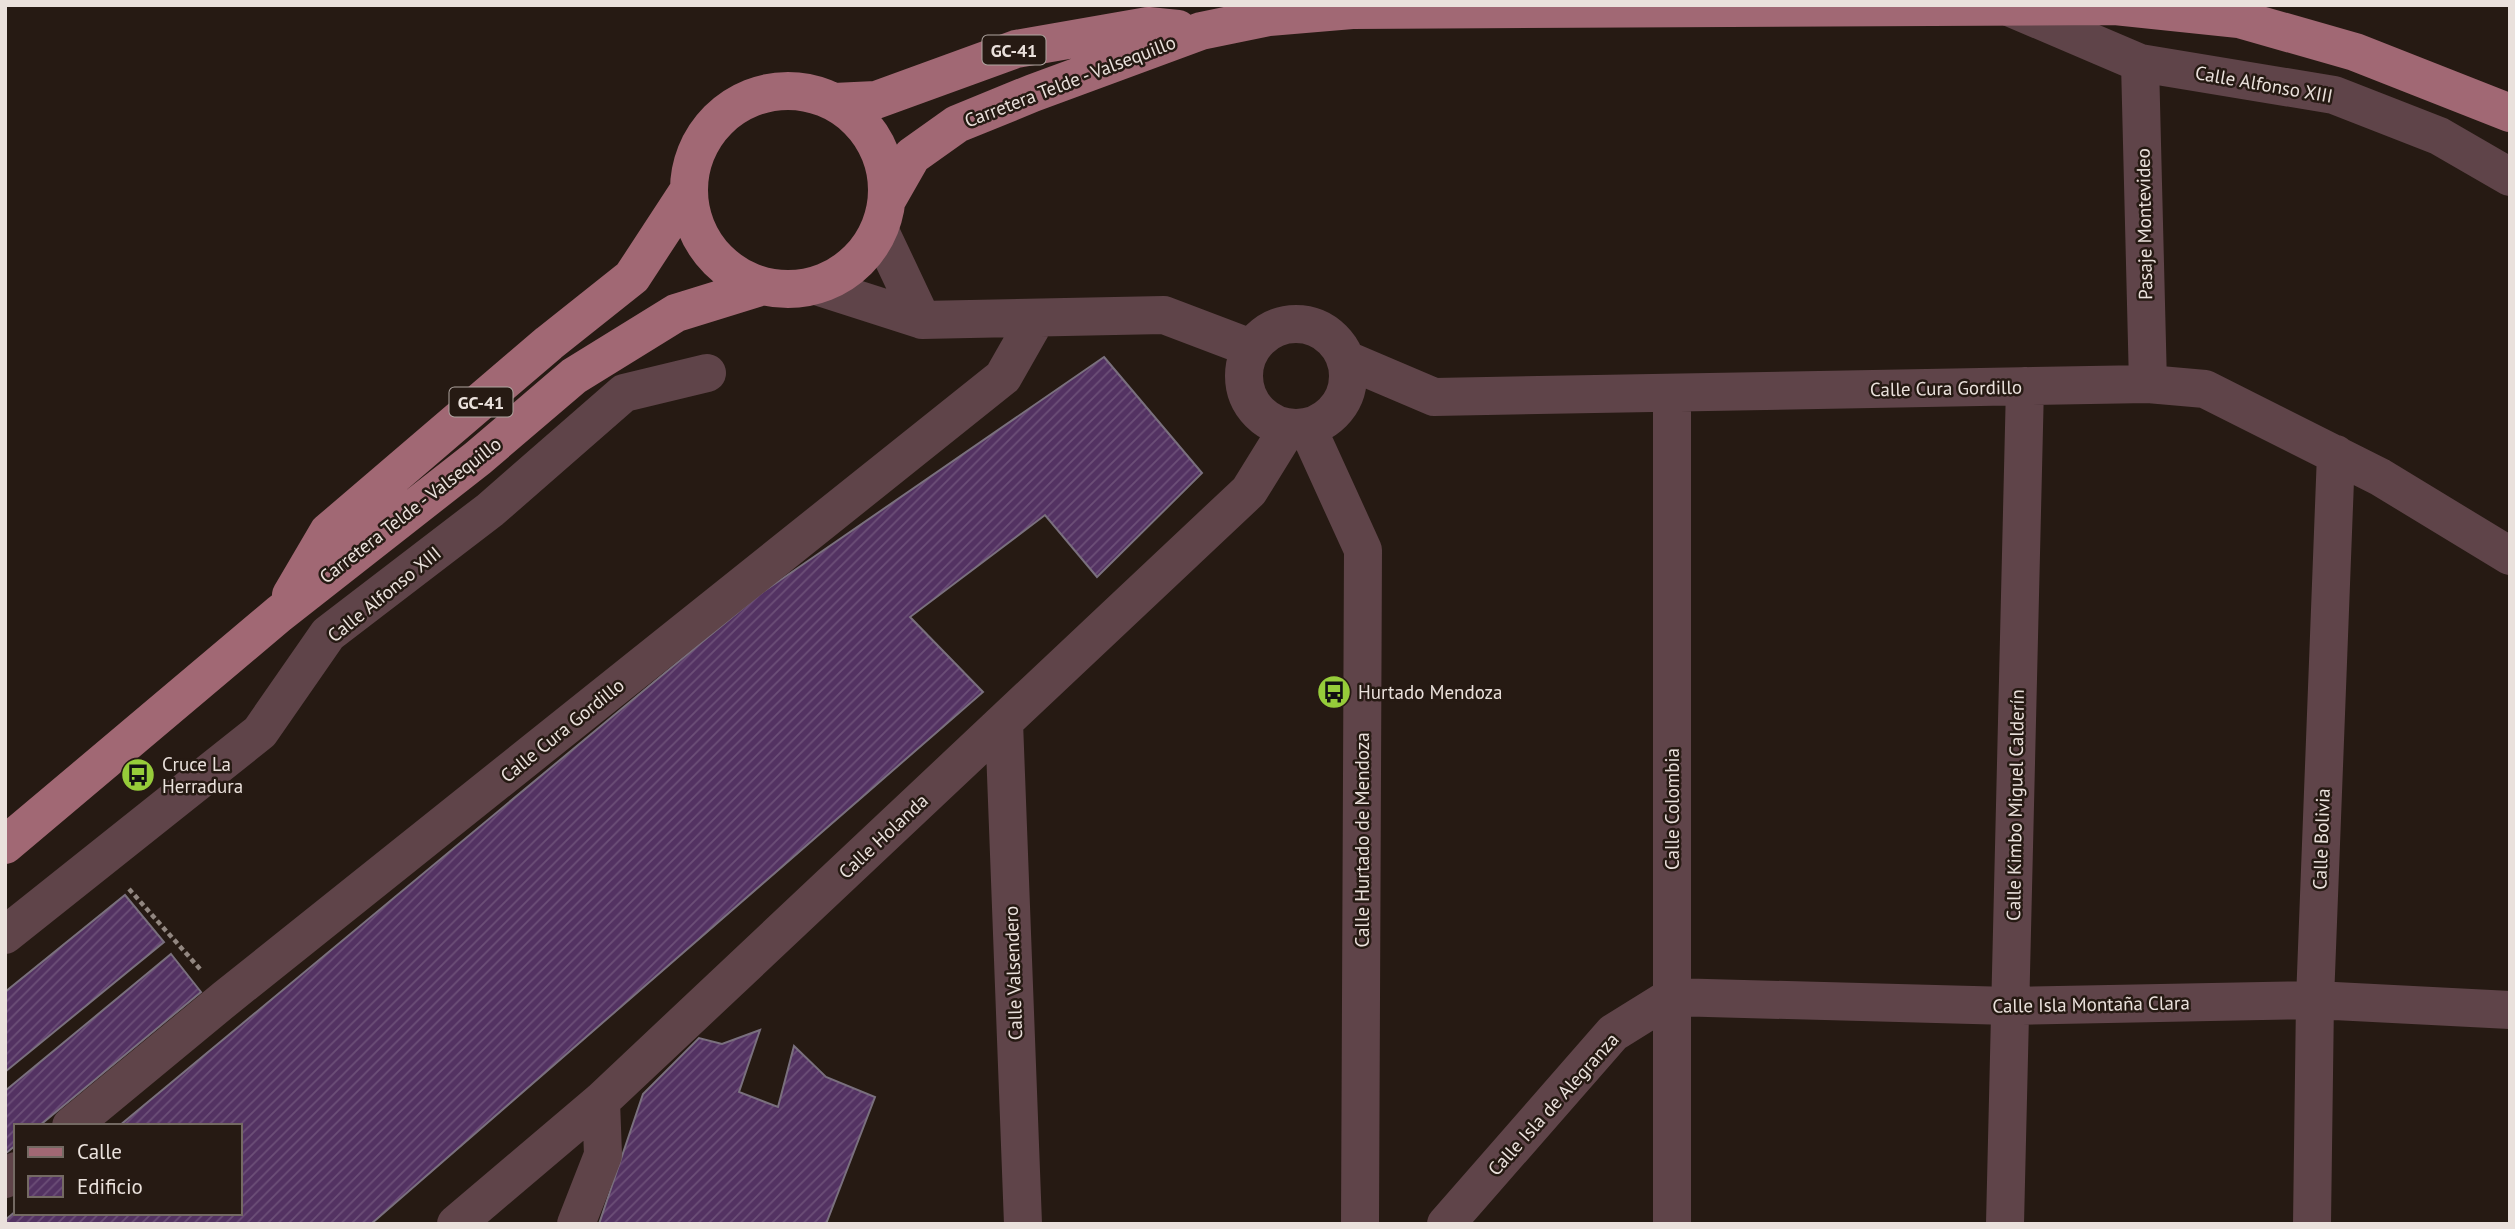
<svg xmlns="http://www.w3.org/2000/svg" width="2515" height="1229" viewBox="0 0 2515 1229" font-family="'PT Sans',sans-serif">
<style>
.building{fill:url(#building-hatch);stroke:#7a707e;stroke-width:2}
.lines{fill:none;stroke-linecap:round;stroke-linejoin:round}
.path{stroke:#928781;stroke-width:4.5;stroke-dasharray:5 3.5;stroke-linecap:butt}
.minor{stroke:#5f4449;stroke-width:38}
.major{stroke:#a16874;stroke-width:38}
.labels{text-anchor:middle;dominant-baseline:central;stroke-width:5;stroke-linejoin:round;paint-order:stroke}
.shield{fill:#261a13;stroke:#afa5a0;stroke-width:2}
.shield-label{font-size:18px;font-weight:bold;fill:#eae1dc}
.street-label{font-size:19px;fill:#eae1dc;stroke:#261a13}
.poi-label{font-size:19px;fill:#eae1dc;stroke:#261a13;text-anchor:start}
</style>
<defs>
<pattern id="building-hatch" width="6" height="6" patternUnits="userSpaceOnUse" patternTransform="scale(1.75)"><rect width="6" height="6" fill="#533262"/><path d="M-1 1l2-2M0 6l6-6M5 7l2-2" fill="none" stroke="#6c4f78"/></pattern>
</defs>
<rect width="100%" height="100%" fill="#261a13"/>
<!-- building -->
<path class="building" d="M1104,357l98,116 -105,104 -52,-62 -135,102 73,75 -612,532h-366v-4l11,-9v2h224v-87h-121l641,-532z
M125,895l39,47 -159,130v-80z
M171,954l30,38 -162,134h-23v19l-11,9v-63z
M760,1030l-21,62 39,15 16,-61 32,31 49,20 -49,127h-227l44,-130 56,-56 23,6z"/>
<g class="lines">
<!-- path -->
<path class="path" d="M129,889l71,80"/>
<!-- minor -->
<path class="minor" d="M2011,8l129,55 194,32 105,41 71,41
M2140,63l8,321
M880,231l42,89
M816,286l106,34 242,-5 87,33
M1244 376a52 52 0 1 1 104 0a52 52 0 1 1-104 0Z
M1347,360l87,37 714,-13 57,5 175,88 130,79
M1307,427l56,123 -3,674
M1004,722l19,502
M5,935l255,-203 68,-98 162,-124 134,-117 83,-20
M71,1126l155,-128 777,-621 33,-58
M5,1179l11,-8
M456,1224l145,-123 648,-610 39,-63
M576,1224l27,-69 -2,-54
M1446,1224l167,-191 58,-36 339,9 305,-6 195,10
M1672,1224v-830
M2005,1224l20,-838
M2312,1224l3,-224 21,-546"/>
<!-- major -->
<path class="major" d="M689 190a99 99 0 1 1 198 0a99 99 0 1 1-198 0Z
M834,102l42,-2 140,-51 132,-23 30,3
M888,198l24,-42 45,-32 76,-31 168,-62 68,-14 83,-7 763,-4 124,13 116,33 155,61
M291,595l37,-63 221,-189 83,-66 55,-84
M5,845l274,-231 199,-156 96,-82 102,-63 84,-26"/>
</g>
<!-- icons -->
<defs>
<g id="bus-disc" transform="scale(1.75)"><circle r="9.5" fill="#96cc3a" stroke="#261a13"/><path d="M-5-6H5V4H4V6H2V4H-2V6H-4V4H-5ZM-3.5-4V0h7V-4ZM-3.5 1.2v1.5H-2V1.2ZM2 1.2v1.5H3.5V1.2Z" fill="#111"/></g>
</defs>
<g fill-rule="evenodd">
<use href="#bus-disc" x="1334" y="692"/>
<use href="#bus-disc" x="138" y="775"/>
</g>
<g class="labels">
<!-- shield labels -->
<g class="shield">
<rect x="982.5" y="35.5" width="63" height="29" rx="5"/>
<rect x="449.5" y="387.5" width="63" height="29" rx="5"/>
</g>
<g class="shield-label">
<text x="1014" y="50">GC-41</text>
<text x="481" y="402">GC-41</text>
</g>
<!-- street labels -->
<g class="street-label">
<text transform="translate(1070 81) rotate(-21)">Carretera Telde - Valsequillo</text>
<text transform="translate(2264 84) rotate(10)">Calle Alfonso XIII</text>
<text transform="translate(2144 224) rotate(-91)">Pasaje Montevideo</text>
<text transform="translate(1946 388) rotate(-1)">Calle Cura Gordillo</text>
<text transform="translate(410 510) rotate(-38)">Carretera Telde - Valsequillo</text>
<text transform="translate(384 594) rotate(-39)">Calle Alfonso XIII</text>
<text transform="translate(562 730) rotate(-39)">Calle Cura Gordillo</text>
<text transform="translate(2015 805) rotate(-89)">Calle Kimbo Miguel Calderín</text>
<text transform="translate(1672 809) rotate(-90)">Calle Colombia</text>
<text transform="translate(883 836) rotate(-43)">Calle Holanda</text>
<text transform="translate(2321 839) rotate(-88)">Calle Bolivia</text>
<text transform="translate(1362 840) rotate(-90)">Calle Hurtado de Mendoza</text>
<text transform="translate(1013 973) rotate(-92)">Calle Valsendero</text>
<text transform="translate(2091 1004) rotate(-1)">Calle Isla Montaña Clara</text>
<text transform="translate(1553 1104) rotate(-48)">Calle Isla de Alegranza</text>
</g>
<!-- poi labels -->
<g class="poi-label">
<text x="1358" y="692">Hurtado Mendoza</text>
<text x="162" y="764">Cruce La<tspan x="162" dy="22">Herradura</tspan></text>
</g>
</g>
<!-- border -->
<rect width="2515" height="1229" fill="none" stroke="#eae1dc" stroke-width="14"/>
<!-- legend -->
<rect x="14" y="1124" width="228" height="91" fill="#261a13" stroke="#746a63" stroke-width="2"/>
<rect x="28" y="1147" width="35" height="10" fill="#a16874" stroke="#746a63" stroke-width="2"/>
<text x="77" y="1159" font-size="21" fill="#eae1dc">Calle</text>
<rect x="28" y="1176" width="35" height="21" fill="url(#building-hatch)" stroke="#746a63" stroke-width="2"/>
<text x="77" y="1194" font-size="21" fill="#eae1dc">Edificio</text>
</svg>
